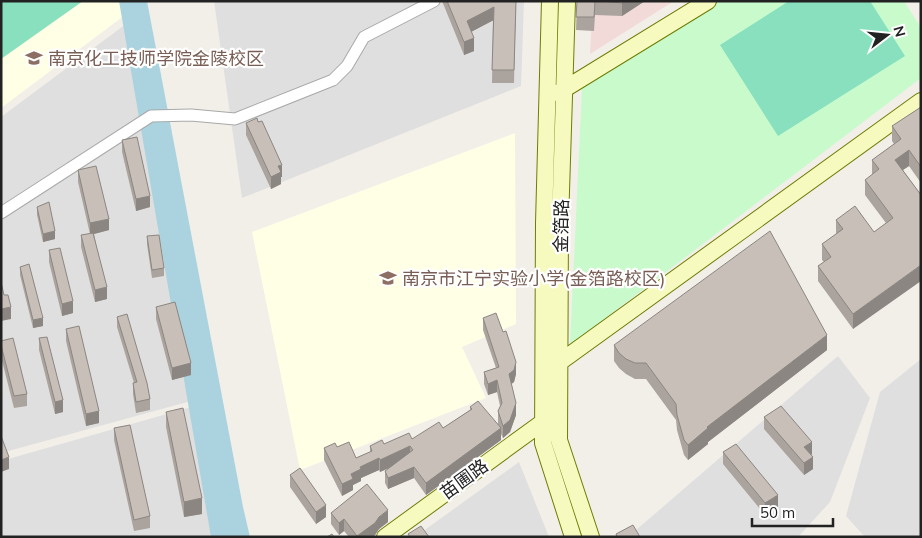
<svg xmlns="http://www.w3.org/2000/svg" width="922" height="538" viewBox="0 0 922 538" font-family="Mulish,'Noto Sans SC',sans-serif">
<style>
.residential{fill:#e0dfdf}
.commercial{fill:#f2dad9}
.education{fill:#ffffe5}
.park{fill:#c8facc}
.pitch{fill:#88e0be}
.water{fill:#aad3df}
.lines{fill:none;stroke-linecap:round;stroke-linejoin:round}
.street-casing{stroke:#a9a9a9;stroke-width:13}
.secondary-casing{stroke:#707d05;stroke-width:18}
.street{stroke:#fff;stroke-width:11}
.secondary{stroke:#f7fabf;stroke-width:16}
.wall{fill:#aba49e}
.shaded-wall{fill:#8b8681}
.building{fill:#c7bfb8;stroke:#8b8681}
.labels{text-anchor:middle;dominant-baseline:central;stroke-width:4.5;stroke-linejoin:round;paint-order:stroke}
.education-label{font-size:18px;fill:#785e54;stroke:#fff;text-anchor:start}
.street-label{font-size:18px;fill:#222;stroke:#fff}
</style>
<rect width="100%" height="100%" fill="#f2efe9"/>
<!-- residential -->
<path class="residential" d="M214,1h310l-3,85 -279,112z
M138,15l64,383 -201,55v-336z
M838,356l32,42 -40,104 -32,35h-170z
M921,359v178h-56l-19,-21 34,-124z
M202,404l30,133h-231v-76z
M519,462l30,75h-134z"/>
<!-- commercial -->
<path class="commercial" d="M593,1h81l-84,53z"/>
<!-- education -->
<path class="education" d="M1,1h131l1,8 -132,99z
M515,133l1,191 -54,23 24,51 -186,72 -48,-238z"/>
<!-- park -->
<path class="park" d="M720,1h184l17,27v50l-351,267 12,-258z"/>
<!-- pitch -->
<path class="pitch" d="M1,1h82l-82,58z
M789,1h81l35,55 -127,80 -58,-91z"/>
<!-- water -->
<path class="water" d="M119,1h28l96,506 7,30h-39z"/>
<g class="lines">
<!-- street casing -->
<g class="street-casing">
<path id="street" d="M1,213l150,-97 40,-1 44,4 98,-39 14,-14 17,-29 70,-36"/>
</g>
<!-- secondary casing -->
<g class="secondary-casing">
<path id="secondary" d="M550,1l-6,222 -1,220 30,94
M567,1l-7,222 -1,217 32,97
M558,93l150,-92
M560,362l361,-261
M385,537l158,-115"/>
</g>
<!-- street -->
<use href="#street" class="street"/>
<!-- secondary -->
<use href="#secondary" class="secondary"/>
</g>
<!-- wall -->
<path class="wall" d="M442,1h74l-2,82h-22l1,-63 -22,12 3,19 -10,4z
M577,1h68l-23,15 -27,-1 -1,16 -18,-1z
M921,107v76l-12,-17 -6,4 18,25 -68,134 -35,-48v-15l6,-4 -2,-2v-16l14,-10v-14l38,12 12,-9 -21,-28v-15l7,-5v-15l22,-16 -2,-3v-15z
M246,123l36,54h-1v7l-10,5 -25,-54z
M122,140l28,67 -14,4 -14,-59z
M78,170l31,60 -15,4 13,65 -12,3 -14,-55v-12l9,-1 -12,-52z
M37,207l18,32 -12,3 -6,-27z
M147,236l17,32v8l-12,2 -5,-34z
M49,250l24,63 -11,3 -13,-54z
M20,267l23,59 -10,2 -13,-53z
M156,307l35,68 -19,5 -16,-61z
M117,317l33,82v11l-14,3 -3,-19v-11h1l-17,-56z
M483,318l33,56 -2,8 -3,2 5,31 -6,17 -7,6 -2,-4v6l-75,55 -12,-17 -26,11 -3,-6v-12l4,-3 -9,4 -1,-2 -18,8v3l-8,4v5l-11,6 -18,-36v-12l13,-1 19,11 14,-6v-6l42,-7 31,-11 27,-18v-3l28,17v-13l2,-5 -3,-14 -9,3 -4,-11v-12l12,-4 -13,-38z
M66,329l33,94 -13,3 -20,-85z
M39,338l24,74 -8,2 -16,-64z
M1,341l26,53v12l-13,2 -13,-51z
M614,345l213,5 -119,92v2l-20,16 -4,-5 -7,-25 -1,-10 -30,-41h-11l-9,-5 -7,-6 -5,-7z
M166,412l36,102 -18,3 -18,-90z
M764,417l48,37 -1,1 2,14 -9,6 -40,-46z
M114,428l36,88v12l-16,3 -20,-91z
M723,452l55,55 -13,8 -42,-51z
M290,475l36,42 -10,7 -26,-37z
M331,513l57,9 -9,7 -4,6 -2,2h-24l-5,-6 -5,4 -8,-11z"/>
<!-- shaded-wall -->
<path class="shaded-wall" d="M624,1h21l-23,15v-13z
M494,7v13l-27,14v-13z
M474,38v13l-10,4v-13z
M909,150v16l-14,9v-15z
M282,165v12h-1v7l-10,5v-12l7,-11z
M150,196v11l-14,4v-12z
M109,219v11l-19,5v-12z
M55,231v8l-12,3v-8z
M921,265v16l-68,48v-15z
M107,287v12l-12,3v-12z
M73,301v12l-11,3v-12z
M11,307v12l-10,2v-12z
M43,318v8l-10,2v-8z
M827,335v15l-119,92v2l-20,16v-15l19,-18z
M516,362v12l-2,8 -5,4v-12z
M191,363v12l-19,5v-12z
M497,380v12l-9,3v-11z
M63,400v12l-8,2v-12z
M516,403v12l-6,17 -7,6v-12z
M99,411v12l-13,3v-12z
M501,428v12l-75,55v-12z
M812,442v12l-8,5v-12z
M410,446v12l-30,14v-12z
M9,457v12l-8,3v-12z
M813,457v12l-9,6v-12z
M379,458v12l-18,8v3l-8,4v5l-11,6v-12l9,-10 9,-7z
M414,467v11l-26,11v-11z
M778,495v12l-13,8v-12z
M202,498v16l-18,3v-15z
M326,505v12l-10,7v-12z
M388,510v12l-9,7 -4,6 -2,2h-16l22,-20z
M344,519v12l-5,4v-12z"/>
<!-- building -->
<path class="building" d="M447,1h69l-2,69h-22l2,-63 -27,14 7,17 -10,4z
M577,1h18l-1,16h-18z
M601,1h23l-2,2z
M921,107v60l-12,-17 -14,10 26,35v70l-68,49 -35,-48 13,-9 -9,-13 21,-15 -7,-9 19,-14 19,26 19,-14 -28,-38 14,-11 -7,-9 29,-21 -9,-13z
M257,118l1,4 4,-1 20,44 -4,1 3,6 -10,5 -25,-54z
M137,137l13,59 -14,3 -14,-59z
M96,166l13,53 -19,4 -12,-53z
M49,202l6,29 -12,3 -6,-27z
M770,231l57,104 -120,92 1,1 -20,17 -4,-5 -7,-25 -1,-11 -30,-41h-11l-9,-4 -7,-6 -5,-8z
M93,233l14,54 -12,3 -14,-55z
M159,235l5,33 -12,2 -5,-34z
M60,248l13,53 -11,3 -13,-54z
M29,264l14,54 -10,2 -13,-53z
M1,282l3,13h4l3,12 -10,2z
M175,302l16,61 -19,5 -16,-61z
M496,313l7,19 3,-1 10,31 -2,8 -5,4 7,29 -6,17 -7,6 -5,-15 4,-8 -5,-23 -9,4 -4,-12 15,-5 -16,-49z
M127,314l20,69 3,16 -14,3 -3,-19 4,-1 -20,-65z
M79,326l20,85 -13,3 -20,-85z
M47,337l16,63 -8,2 -16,-64z
M13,338l14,56 -13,2 -13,-51v-4z
M478,401l23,27 -75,55 -12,-16 -26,11 -3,-7 28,-21 -3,-4 -30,14 -1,-2 -19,9 1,2 -10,5 2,5 -11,5 -18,-36 11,-5 2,4 12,-5 7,16 16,-7 -2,-5 12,-6 2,4 25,-11 3,6 27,-17 4,6 29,-19 -2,-2z
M781,406l31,36 -8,5 9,10 -9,6 -40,-46z
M183,408l19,90 -18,4 -18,-90z
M130,425l20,91 -16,4 -20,-92z
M1,436l8,21 -8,3z
M736,444l42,51 -13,8 -42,-51z
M300,468l26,37 -10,7 -26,-37z
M367,484l21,26 -9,7 -4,6 -18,13 -13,-17 -5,4 -8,-10z
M633,525l7,12h-23l-1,-3z
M421,526l8,11h-19l-2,-3z
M332,534l2,3h-7z"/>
<!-- icons -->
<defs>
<g id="university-bare" transform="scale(1.35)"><path d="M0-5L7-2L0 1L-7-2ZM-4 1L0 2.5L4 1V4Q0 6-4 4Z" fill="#8d6e63" stroke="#fff" stroke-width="2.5" paint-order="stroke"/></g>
<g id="school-bare" transform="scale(1.35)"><path d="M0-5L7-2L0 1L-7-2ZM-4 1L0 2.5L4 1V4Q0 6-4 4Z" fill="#8d6e63" stroke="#fff" stroke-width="2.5" paint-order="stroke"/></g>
</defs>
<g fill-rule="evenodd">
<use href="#university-bare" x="34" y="58"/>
<use href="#school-bare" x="388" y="278"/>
</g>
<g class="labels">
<!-- education labels -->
<g class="education-label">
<text x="48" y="58">南京化工技师学院金陵校区</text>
<text x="402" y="278">南京市江宁实验小学(金箔路校区)</text>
</g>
<!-- street labels -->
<g class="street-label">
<text transform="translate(561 226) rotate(-89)">金箔路</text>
<text transform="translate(464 479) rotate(-36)">苗圃路</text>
</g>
</g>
<!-- border -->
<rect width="922" height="538" fill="none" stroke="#222222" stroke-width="5"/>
<!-- north arrow -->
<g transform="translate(887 35) rotate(74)" stroke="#ffffff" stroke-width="4" paint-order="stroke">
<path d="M0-4L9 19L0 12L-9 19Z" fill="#222222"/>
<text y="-8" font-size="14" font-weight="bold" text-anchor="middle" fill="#222222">N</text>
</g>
<!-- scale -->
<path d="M752 518v8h81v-8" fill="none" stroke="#222222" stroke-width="2.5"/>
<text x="760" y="518" font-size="15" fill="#222222" stroke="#ffffff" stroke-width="4" paint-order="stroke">50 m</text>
</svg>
